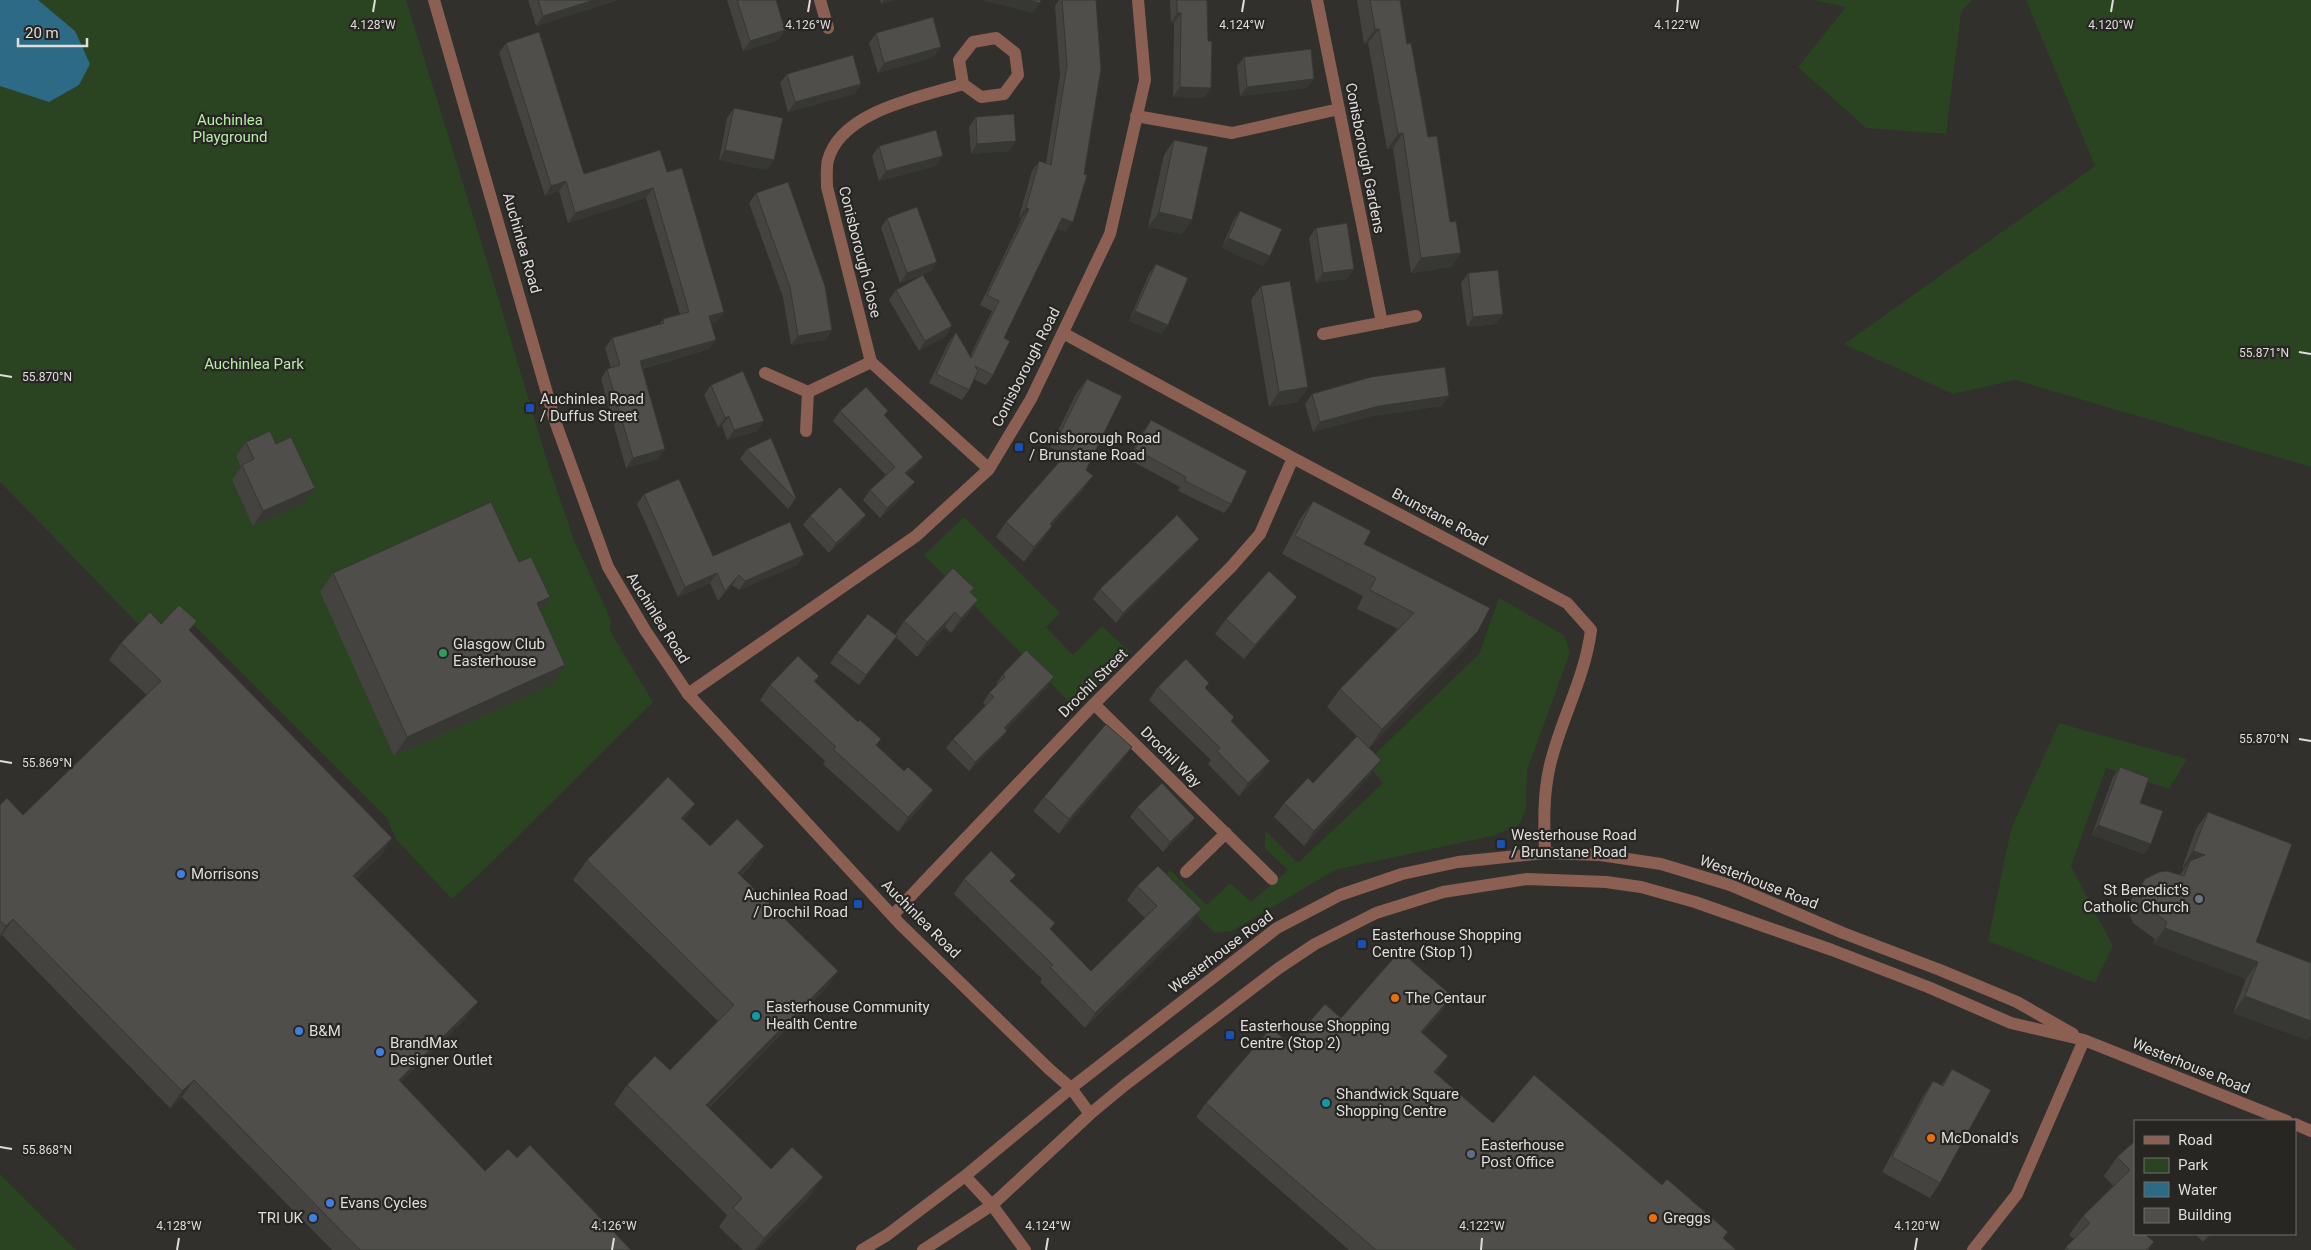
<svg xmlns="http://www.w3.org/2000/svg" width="2311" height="1250" viewBox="0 0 2311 1250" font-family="Roboto,sans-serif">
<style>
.green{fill:#2a4321}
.water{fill:#2d6a85}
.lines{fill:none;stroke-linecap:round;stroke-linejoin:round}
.pedestrian{stroke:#8b5f52;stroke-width:12}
.minor{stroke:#8b5f52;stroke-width:12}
.tertiary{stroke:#8b5f52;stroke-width:12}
.wall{fill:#444340}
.shaded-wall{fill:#373734}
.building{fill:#4f4e4b;stroke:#373734}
.ticks{fill:none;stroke:#dedddc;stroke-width:2}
.transit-dot{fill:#1a4fb4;stroke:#272623;stroke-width:2}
.leisure-dot{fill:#2e9e5b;stroke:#272623;stroke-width:2}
.shop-dot{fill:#3f7fe0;stroke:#272623;stroke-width:2}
.worship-dot{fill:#6b7280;stroke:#272623;stroke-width:2}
.food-dot{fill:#e8710a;stroke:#272623;stroke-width:2}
.culture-dot{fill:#0f9aa8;stroke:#272623;stroke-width:2}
.service-dot{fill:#5c6f8a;stroke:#272623;stroke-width:2}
.labels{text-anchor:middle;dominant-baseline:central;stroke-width:4.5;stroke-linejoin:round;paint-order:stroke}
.park-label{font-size:15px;fill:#b7eba7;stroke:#272623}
.street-label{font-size:15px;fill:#dedddc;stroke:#272623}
.poi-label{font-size:15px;fill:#dedddc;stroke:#272623;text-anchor:start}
.ticks-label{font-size:12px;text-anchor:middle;fill:#dedddc;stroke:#272623;stroke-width:4.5;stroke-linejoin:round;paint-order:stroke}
</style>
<rect width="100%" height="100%" fill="#31302d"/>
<!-- green -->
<path class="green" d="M0,0h406l83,267 59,197 26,76 37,80 -1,11 43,71 -166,165 -35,32 -56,-60 -9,-21 -210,-210 -28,27 -149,-153z
M1813,0h159l-11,12 -15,122 -80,-6 -68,-61 48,-60z
M2026,0h285v467l-296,-87 -62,14 -109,-50 251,-178z
M964,517l96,96 -14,14 27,28 29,-29 28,26 -55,56 -151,-153z
M1499,598l65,37 6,18 -43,117 -1,39 -7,16 -27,11 -157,34 -103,61 -17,2 -54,-52 9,-11 37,35 23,-22 21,19 37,-32 -23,-22v-18l33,33 85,-80 -17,-20 113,-109z
M2059,723l128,36 -18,30 -63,-21 -35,98 42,80 -18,37 -107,-42 23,-112z
M0,1174l76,76h-76z"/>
<!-- water -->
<path class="water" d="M0,0h38l37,31 15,33 -11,21 -30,17 -49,-16z"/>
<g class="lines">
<!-- pedestrian -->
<path class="pedestrian" d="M893,915l30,-32"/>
<!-- minor -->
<path class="minor" d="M820,0l8,28
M1317,0l65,323
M996,38l19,15 3,22 -14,19 -23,3 -18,-13 -4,-24 14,-18z
M963,84c-42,13 -122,27 -135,76 -2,8 -1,18 -1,27l44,175 118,107
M1136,116l96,17 107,-24
M1063,333l230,125 274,145 24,27c-6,48 -30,89 -41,135 -7,30 -6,58 -5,88
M1323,334l93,-18
M765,373l43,19 -2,39
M808,392l63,-30
M688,694l228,-158 73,-67 42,-70 79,-165 35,-154 -7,-80
M1094,704l178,175
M1186,872l40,-39
M923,883l171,-179 137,-137 29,-33 33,-76"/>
<!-- tertiary -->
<path class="tertiary" d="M434,0l121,421 53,146 37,63 43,64 212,230 149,145 22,19 19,26
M2295,1124l16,7
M965,1176l27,29 33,45
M862,1250l25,-15 78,-59 106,-88 206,-160 63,-33 62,-21 56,-12 87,-9 55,2 61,9 69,21 113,48 97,37 77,32 56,32
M923,1250l69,-45 98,-91 35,-29 154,-117 36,-24 61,-31 67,-21 84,-13 79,3 35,5 54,15 137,48 96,37 83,36 73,17 203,81
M1973,1250l44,-56 67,-154"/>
</g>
<!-- wall -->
<path class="wall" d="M528,0h90l-82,26z
M727,0h49l9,30 -7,10 -35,11z
M880,0h15l-14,4z
M1059,0h37l-30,231 -9,-2 -53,109 -11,37 -7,10 -12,-6 -5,11 -7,10 -33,-17 20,-41 7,-10 14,24 22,-45 -12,-6 42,-87 -3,-1 13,-46 7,-10 7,2 14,-88 -5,-69z
M1170,0h37l1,41 3,47 -7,10 -31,-1 1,-74h-3z
M1357,0h43l7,44 21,93 22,85 11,31 -10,14 -40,6 -18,-125 -6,1 -19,-106 -4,1z
M876,33l58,24 -56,16 -9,-30z
M506,43l78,131 83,-2 57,140 -7,10 -5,1 -3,26 -67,20 23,80 -7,10 -32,9 -25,-89 6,-10 4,-1 -6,-20 7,-10 47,-13 4,-6 17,-5 -34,-116 -78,25 -9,-32 -14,5 -46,-143z
M1244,57l63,31 -67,8 -3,-30z
M787,74l74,10 -7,10 -66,18 -8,-29z
M734,108l40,52 -7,10 -48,-10 8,-42z
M976,117l40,24 -7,10 -38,3 -2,-27z
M1174,140l18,80 -10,14 -34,-7 16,-72z
M879,146l57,20 -57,15 -7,-25z
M756,193l76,137 -7,10 -34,5 -8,-48 -34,-94z
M1240,211l30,45 -7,10 -41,-18 11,-27z
M887,218l50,44 -7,10 -30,11 -19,-55z
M1316,228l38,41 -7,10 -31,4 -7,-45z
M1156,264l12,61 -7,9 -32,-13 20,-47z
M1468,273l35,41 -7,10 -29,3 -6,-44z
M1261,286l47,101 -10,15 -29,5 -18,-107z
M896,290l50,46 -27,15 -30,-51z
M1087,379l-1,91 -3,20 -32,36 -9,15 -18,21 -28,-25 10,-15 60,-67 -16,-8 26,-53z
M711,385l53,36 -7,10 -30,9 -5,-14 -4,1 -14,-32z
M1312,394l130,12 -70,10 -59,16 -8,-28z
M840,411h48l-4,5 32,50 -9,8 1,18 -28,26 -17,-18 7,-10 16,-15 -53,-54z
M1151,420l80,84 -7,9 -46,-22 2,-4 -52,-28 16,-29z
M246,442l59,61 -52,23 -21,-46 9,-13 -5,-11z
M747,449l49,49 -7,10 -1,1 -48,-50z
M644,494l69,62 91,-1 -7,10 -58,25 -7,-5 -14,16 -8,-18 -32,14 -41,-93z
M1313,501l51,43 101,105 -96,99 -42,-41 13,-18 58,-60 -41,-20 6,-13 -81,-42 18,-35z
M866,515l-7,10 -30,28 -26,-28 7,-9z
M1199,539l-7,9 -76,75 -23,-24 7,-10z
M333,573l208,38 11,74 -158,71 -74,-164z
M970,593l-2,21 -17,19 -6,-6 -28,30 -21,-20 -37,48 -29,-22 7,-10 58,-18 9,-14z
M1287,611l-43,48 -29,-25 11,-15z
M161,624l29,7 202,207 -11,17 -25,24 122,123 -12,16 -65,64 84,89 32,-13 114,92h-299l-150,-153 -12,11 -168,-173 -2,2v-132l23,10 124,-120 -38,-35 12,-17z
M1003,674l51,3 -7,10 -41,43 -6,10 -31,31 -23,-23 7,-9 33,-33 -3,-3 6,-10 8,-8 -1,-1z
M819,676l-4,6 43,40 23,17 -5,6 47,60 -25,27 -75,-68 2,-3 -65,-61 10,-15z
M1158,687l47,2 29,28 -3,5 30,52 -22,22 -31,-32 3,-4 -62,-60z
M1122,761l-63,73 -26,-23 11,-14z
M2120,767l20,36 11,41 -7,10 -52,-19 21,-58z
M1371,774l-67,72 -30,-29 10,-14 29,-20z
M695,804l-11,16 26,26h54l-13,19 -10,11 97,95 -14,19 -115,118 62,61 38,28 -52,53h-14l-24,-23 8,-12 -113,-111 13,-19 43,-15 48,-49 -145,-141 14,-20z
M1137,807l51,21 -25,24 -33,-35z
M2208,812l48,130 55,21v72l-4,5 -74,-27 13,-34 -93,-35 2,-5 -22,-16 -5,-13 1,-7 16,-24 35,-4 4,-6 -2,-1 14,-39z
M964,879l47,3 39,47 41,42 54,-53 -18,-18 10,-14 54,38 -106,104 -45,-46 2,-3 -88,-85z
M1442,1011l-20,23 16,37 -2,3 57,49 231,116 12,11h-387l-153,-133 10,-14 84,-59 51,-26z
M1952,1069l-12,114 -10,15 -48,-26 41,-76 10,-15 8,5z
M2135,1141v93l19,8 -6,8h-84l10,-11 -5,-4 14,-19 30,-30 -9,-10 13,-19z
M2195,1234h17l-9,8z"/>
<!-- shaded-wall -->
<path class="shaded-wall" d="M594,0h24l-82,26 7,-10z
M884,0h11l-14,4z
M980,0h47l13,3 -7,10z
M1177,13h4l-7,10h-3z
M1375,29h4l-11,14 -4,1z
M785,30l-7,10 -35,11 7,-10z
M941,47l-7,10 -56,16 6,-10z
M1314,79l-7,9 -67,8 7,-9z
M861,84l-7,10 -66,18 7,-10z
M1180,87l31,1 -7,10 -31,-1z
M1403,133l-10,15 -6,1 11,-15z
M1016,141l-7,10 -38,3 6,-10z
M725,150l49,10 -7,10 -48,-10z
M943,156l-7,10 -57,15 7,-10z
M566,181l-7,10 -14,5 6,-10z
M653,188l-7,10 -78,25 7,-10z
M1026,208l3,1 -7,9 -3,-1z
M1159,212l33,8 -10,14 -34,-7z
M1062,218l11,4 -7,9 -11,-3z
M1228,238l42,18 -7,10 -41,-18z
M1461,253l-10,14 -40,6 10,-15z
M937,262l-7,10 -30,11 7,-10z
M1354,269l-7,10 -31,4 7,-10z
M1135,311l33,14 -7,9 -32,-13z
M724,312l-7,10 -14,4 6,-10z
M1503,314l-7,10 -29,3 6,-10z
M952,326l-6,10 -27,15 6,-10z
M832,330l-7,10 -34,5 7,-9z
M716,340l-7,9 -76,22 7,-10z
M1308,387l-10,15 -29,5 10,-15z
M1449,396l-7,10 -70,10 -59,16 7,-10 59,-16z
M729,416l-7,10 -4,1 7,-9z
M764,421l-7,10 -30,9 7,-10z
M665,449l-7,10 -32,9 7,-10z
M923,457l-7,9 -17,17 6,-10z
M1093,476l-10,14 -43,49 10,-15z
M915,482l-7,10 -28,26 7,-10z
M315,488l-10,15 -52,23 10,-15z
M866,515l-7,10 -30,28 7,-10z
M1052,526l-10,15 -18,21 10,-15z
M1199,539l-7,9 -76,75 7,-10z
M804,555l-7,10 -58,25 6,-9z
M717,573l-7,10 -32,14 7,-10z
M739,575l-7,10 -14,16 7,-10z
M550,597l-14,19 1,-13z
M1297,597l-10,14 -43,48 11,-14z
M978,600l-10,14 -17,19 10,-15z
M955,612l-10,15 -28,30 10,-15z
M1478,631l-13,18 -96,99 13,-19z
M897,636l-7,10 -31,39 7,-10z
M565,665l-13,20 -158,71 13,-19z
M1054,677l-7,10 -49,51 6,-10z
M1007,731l-7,9 -31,31 6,-9z
M1132,747l-10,14 -63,73 10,-15z
M1381,760l-10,14 -67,72 10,-15z
M1270,761l-9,13 -22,22 9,-13z
M933,790l-10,15 -25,27 10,-15z
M695,804l-13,19 -1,-5z
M1195,818l-7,10 -25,24 7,-10z
M2098,825l53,19 -7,10 -52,-19z
M392,838l-11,17 -39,38 11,-17z
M764,846l-13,19 -27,27 14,-19z
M2193,851l12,4 -15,6 -6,8 -2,-1z
M1201,909l-10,15 -106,104 10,-15z
M13,919l-11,16 -2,2v-2l6,-9z
M2165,928l93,34 -12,17 -93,-35z
M838,971l-14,19 -132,134 14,-19z
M1452,996l-10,15 -31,36 10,-15z
M2245,996l66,25v14l-4,5 -74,-27z
M478,1002l-12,16 -79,78 12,-16z
M1448,1056l-10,15 -14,16 10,-15z
M194,1080l-12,17 -12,11 12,-17z
M823,1177l-14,20 -52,53h-2l9,-12z
M2209,1234h3l-9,8z"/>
<!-- building -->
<path class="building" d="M538,0h56l-51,16z
M737,0h39l9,30 -35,11z
M1027,0h14l-1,3z
M1062,0h34l5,69 -17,105 3,1 -14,47 -11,-4 -58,120 6,3 -17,34 -18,-9 3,5 -9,19 -33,-16 20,-42 15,26 28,-57 -12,-6 42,-86 -3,-1 13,-47 12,4 16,-100z
M1177,0h30l1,41h4l-1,47 -31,-1 1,-74h-4z
M1370,0h30l7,44 4,-1 17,94 9,-1 13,86 6,-1 5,32 -40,5 -18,-125 -5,1 -19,-105h-4z
M933,17l8,30 -57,16 -8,-30z
M539,32l45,142 76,-24 7,22 15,-4 42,144 -15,4 7,24 -76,21 25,88 -32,9 -26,-89 13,-4 -8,-27 52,-15 -1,-4 26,-7 -36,-124 -78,25 -9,-32 -15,5 -45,-143z
M1311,49l3,30 -67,8 -3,-30z
M853,55l8,29 -66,18 -8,-28z
M734,108l49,10 -9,42 -49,-10z
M1014,114l2,27 -39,3 -1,-27z
M936,130l7,26 -57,15 -7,-25z
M1174,140l34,7 -16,73 -33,-8z
M788,182l37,104 7,44 -34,6 -8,-49 -34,-94z
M917,207l20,55 -30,11 -20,-55z
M1240,211l42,18 -12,27 -42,-18z
M1347,223l7,46 -31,4 -7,-45z
M1156,264l32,14 -20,47 -33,-14z
M1498,270l5,44 -30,3 -5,-44z
M923,275l29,51 -27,15 -29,-51z
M1290,281l18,106 -29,5 -18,-106z
M1445,367l4,29 -70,10 -59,16 -8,-28 59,-17z
M743,371l21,50 -30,9 -5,-14 -4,2 -14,-33z
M1087,379l35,17 -36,74 7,6 -43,48 2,2 -18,21 -28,-25 72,-81 -18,-8z
M866,387l22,24 -4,4 39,42 -18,16 10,9 -28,26 -17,-18 25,-23 -55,-56z
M1151,420l96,51 -16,33 -46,-23 1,-4 -51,-28z
M270,431l6,13 15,-7 24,51 -52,23 -21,-46 12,-6 -8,-17z
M771,438l25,60 -1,1 -48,-50z
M679,479l34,77 77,-34 14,33 -59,26 -6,-6 -14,16 -8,-18 -32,14 -41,-93z
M840,487l26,28 -30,28 -26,-27z
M1313,501l58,30 -7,13 126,64 -12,23 -96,98 -42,-40 74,-76 -44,-23 6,-12 -81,-42z
M491,502l28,60 12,-5 10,21 9,19 -13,6 28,62 -158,72 -74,-164z
M1177,515l22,24 -76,74 -23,-24z
M953,568l21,20 -4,4 8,8 -17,18 -6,-6 -28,30 -23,-21z
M1269,571l28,26 -42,48 -29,-26z
M179,605l18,16 -8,9 203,208 -39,38 125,126 -79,78 86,91 23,-22 9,9 13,-13 101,105h-271l-166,-170 -12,11 -169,-172 -7,7 -6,-5v-116l7,-7 16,17 138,-134 -40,-38 29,-31 11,12z
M868,614l29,22 -31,39 -29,-22z
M1026,650l28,27 -50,51 3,3 -32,31 -22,-23 41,-42 -5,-4 16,-16 -2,-3z
M798,656l21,20 -5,5 44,41 2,-2 21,19 -5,6 28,26 4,-4 25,23 -25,27 -75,-68 3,-2 -66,-62z
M1186,659l23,24 -4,5 29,29 -3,4 39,40 -22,22 -31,-32 3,-3 -62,-61z
M1106,724l26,23 -63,72 -25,-22z
M1357,736l24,24 -67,71 -30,-28 24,-25 5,5z
M2120,767l29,11 -9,25 23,8 -12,33 -53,-19z
M668,777l27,27 -14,14 29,28 27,-27 27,27 -26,27 100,98 -132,134 65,64 21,-22 31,30 -59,61 -31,-30 9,-10 -115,-113 28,-29 15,14 64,-65 -147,-145z
M1162,783l33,35 -25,24 -33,-35z
M2208,812l84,32 -36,98 55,21v58l-66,-25 13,-34 -93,-34 2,-6 -23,-16 -4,-13 1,-7 4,-7 14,-7 8,-1 17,5 6,-15 15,-6 -12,-4z
M991,851l25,24 -6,6 45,42 -5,6 41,42 66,-65 -20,-20 21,-20 43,43 -106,104 -45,-46 3,-2 -89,-86z
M1400,951l52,45 -31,36 27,24 -14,16 59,51 41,-48 128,110 5,-6 61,53 -5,6 13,12h-360l-170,-147 65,-75 19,16 35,-40 16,14z
M1952,1069l39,21 -51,93 -48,-26 41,-76 10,5z
M2135,1141v93h10l9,8 -8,8h-78l-2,-3 24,-24 -7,-7 47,-46 -13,-13z"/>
<!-- ticks -->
<path class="ticks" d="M373,12l2,-12M808,12l2,-12M1242,12l2,-12M1677,12l1,-12M2111,12l2,-12M2299,352l12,2M0,375l12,2M2299,739l12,2M0,761l12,2M0,1147l12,2M177,1250l2,-12M612,1250l2,-12M1046,1250l2,-12M1481,1250l1,-12M1915,1250l2,-12"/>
<!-- markers -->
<g class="transit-dot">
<rect x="525" y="403" width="10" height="10" rx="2.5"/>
<rect x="1014" y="442" width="10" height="10" rx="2.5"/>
<rect x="1496" y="839" width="10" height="10" rx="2.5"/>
<rect x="853" y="899" width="10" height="10" rx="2.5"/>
<rect x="1357" y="939" width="10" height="10" rx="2.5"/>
<rect x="1225" y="1030" width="10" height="10" rx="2.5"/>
</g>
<circle class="leisure-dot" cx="443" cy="653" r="5"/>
<g class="shop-dot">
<circle cx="181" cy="874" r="5"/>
<circle cx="299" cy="1031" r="5"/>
<circle cx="380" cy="1052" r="5"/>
<circle cx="330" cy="1203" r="5"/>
<circle cx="313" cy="1218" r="5"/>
</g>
<circle class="worship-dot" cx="2199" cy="899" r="5"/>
<g class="food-dot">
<circle cx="1395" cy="998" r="5"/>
<circle cx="1931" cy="1138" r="5"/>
<circle cx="1653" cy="1218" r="5"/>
</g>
<g class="culture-dot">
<circle cx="756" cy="1016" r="5"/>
<circle cx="1326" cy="1103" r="5"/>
</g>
<circle class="service-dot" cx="1471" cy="1154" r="5"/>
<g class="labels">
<!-- park labels -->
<g class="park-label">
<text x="230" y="120">Auchinlea<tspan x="230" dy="17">Playground</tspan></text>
<text x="254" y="364">Auchinlea Park</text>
</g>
<!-- street labels -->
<g class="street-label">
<text transform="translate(1365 158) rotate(79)">Conisborough Gardens</text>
<text transform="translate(522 243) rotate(74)">Auchinlea Road</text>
<text transform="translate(860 252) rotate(76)">Conisborough Close</text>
<text transform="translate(1026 367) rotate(-63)">Conisborough Road</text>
<text transform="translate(1440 517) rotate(28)">Brunstane Road</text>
<text transform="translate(658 618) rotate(58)">Auchinlea Road</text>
<text transform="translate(1093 683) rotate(-45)">Drochil Street</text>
<text transform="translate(1171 757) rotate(45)">Drochil Way</text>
<text transform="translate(1759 882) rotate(21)">Westerhouse Road</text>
<text transform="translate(921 919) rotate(45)">Auchinlea Road</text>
<text transform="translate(1221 952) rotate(-37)">Westerhouse Road</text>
<text transform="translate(2191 1066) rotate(22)">Westerhouse Road</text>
</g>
<!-- poi labels -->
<g class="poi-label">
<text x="540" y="399">Auchinlea Road<tspan x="540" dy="17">/ Duffus Street</tspan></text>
<text x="1029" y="438">Conisborough Road<tspan x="1029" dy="17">/ Brunstane Road</tspan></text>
<text x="453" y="644">Glasgow Club<tspan x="453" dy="17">Easterhouse</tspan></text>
<text x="1511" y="835">Westerhouse Road<tspan x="1511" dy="17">/ Brunstane Road</tspan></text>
<text x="191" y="874">Morrisons</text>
<text x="2189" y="890" text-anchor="end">St Benedict's<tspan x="2189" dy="17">Catholic Church</tspan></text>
<text x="848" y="895" text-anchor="end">Auchinlea Road<tspan x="848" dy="17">/ Drochil Road</tspan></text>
<text x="1372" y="935">Easterhouse Shopping<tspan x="1372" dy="17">Centre (Stop 1)</tspan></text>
<text x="1405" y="998">The Centaur</text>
<text x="766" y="1007">Easterhouse Community<tspan x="766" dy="17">Health Centre</tspan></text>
<text x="1240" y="1026">Easterhouse Shopping<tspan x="1240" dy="17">Centre (Stop 2)</tspan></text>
<text x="309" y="1031">B&amp;M</text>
<text x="390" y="1043">BrandMax<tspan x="390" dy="17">Designer Outlet</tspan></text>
<text x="1336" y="1094">Shandwick Square<tspan x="1336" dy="17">Shopping Centre</tspan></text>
<text x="1941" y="1138">McDonald's</text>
<text x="1481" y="1145">Easterhouse<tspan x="1481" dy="17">Post Office</tspan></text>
<text x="340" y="1203">Evans Cycles</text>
<text x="303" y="1218" text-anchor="end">TRI UK</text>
<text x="1663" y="1218">Greggs</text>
</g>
</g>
<g class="ticks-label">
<text x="2111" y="29">4.120°W</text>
<text x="373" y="29">4.128°W</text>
<text x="808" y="29">4.126°W</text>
<text x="1242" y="29">4.124°W</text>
<text x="1677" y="29">4.122°W</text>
<text x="2264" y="357">55.871°N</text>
<text x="47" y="381">55.870°N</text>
<text x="2264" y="743">55.870°N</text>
<text x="47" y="767">55.869°N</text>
<text x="47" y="1154">55.868°N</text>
<text x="179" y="1230">4.128°W</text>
<text x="614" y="1230">4.126°W</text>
<text x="1048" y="1230">4.124°W</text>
<text x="1482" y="1230">4.122°W</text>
<text x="1917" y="1230">4.120°W</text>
</g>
<!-- legend -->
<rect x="2134" y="1120" width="162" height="115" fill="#272623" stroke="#706f6d"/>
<rect x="2144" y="1136" width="25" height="8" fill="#8b5f52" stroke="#706f6d"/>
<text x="2178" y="1145" font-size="15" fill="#dedddc">Road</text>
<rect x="2144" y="1158" width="25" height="15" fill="#2a4321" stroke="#706f6d"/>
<text x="2178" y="1170" font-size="15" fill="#dedddc">Park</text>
<rect x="2144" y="1182" width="25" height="15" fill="#2d6a85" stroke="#706f6d"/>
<text x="2178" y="1195" font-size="15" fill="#dedddc">Water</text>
<rect x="2144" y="1208" width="25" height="15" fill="#4f4e4b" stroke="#706f6d"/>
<text x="2178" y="1220" font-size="15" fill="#dedddc">Building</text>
<!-- scale -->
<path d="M18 38v8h69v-8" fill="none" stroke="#dedddc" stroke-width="2.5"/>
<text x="25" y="38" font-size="15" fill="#dedddc" stroke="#272623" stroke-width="4" paint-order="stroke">20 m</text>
</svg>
